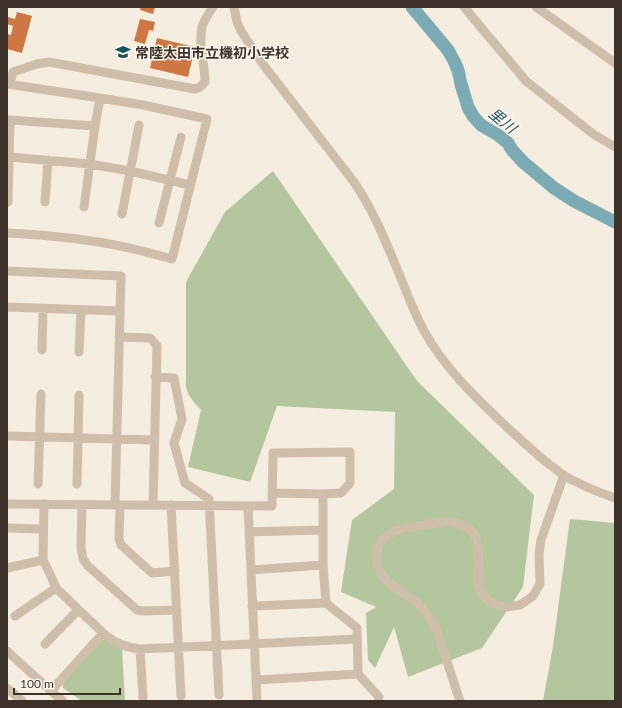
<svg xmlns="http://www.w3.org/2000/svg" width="622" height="708" viewBox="0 0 622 708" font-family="Lato,'Noto Sans JP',sans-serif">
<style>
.green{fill:#b3c69e}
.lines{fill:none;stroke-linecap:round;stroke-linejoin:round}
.river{stroke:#7cabb5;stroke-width:13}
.building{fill:#cf7744}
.minor{stroke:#cfbfaa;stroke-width:9}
.labels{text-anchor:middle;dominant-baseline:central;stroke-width:3;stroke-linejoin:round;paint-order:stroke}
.poi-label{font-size:14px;font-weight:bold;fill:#3c322a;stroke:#fcf7ed;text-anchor:start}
.water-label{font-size:15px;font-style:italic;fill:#1b5461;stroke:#fcf7ed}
</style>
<rect width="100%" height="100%" fill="#f5ede0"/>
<!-- green -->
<path class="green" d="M273,171l144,210 117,114 -11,92 -41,61 -74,29 -14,-50 -19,41 -7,-8 -2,-47 10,-6 -35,-15 11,-72 42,-31 1,-77 -118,-6 -27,76 -62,-15 13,-57c-8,-9 -17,-18 -15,-31v-97l39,-70z
M570,519l45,4v178h-72l10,-55z
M102,640h6l14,9 3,52h-43l-19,-13v-5z"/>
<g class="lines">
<!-- river -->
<path class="river" d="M412,7l36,43 6,11 4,9 3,14 7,23 5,9 8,9 17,10 10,8 4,7 11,12 31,26 20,13 41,21"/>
</g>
<!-- building -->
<path class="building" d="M141,7h14l-2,7 -13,-4z
M17,12l15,4 -10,37 -15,-4v-15l4,1 2,-9 -6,-2 1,-7 7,2z
M140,19l15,3 -2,9 -4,-1 -4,14 -11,-3z
M157,38l38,9 -7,30 -38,-9z"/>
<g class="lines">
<!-- minor -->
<path class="minor" d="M234,7l3,15 4,9 21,32 92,119c22,32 35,68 50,104 6,15 12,30 20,45 21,38 53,68 85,98 13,12 27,25 41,36 5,3 10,8 15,11 15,9 33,16 50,22
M464,7l62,74 67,53 22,13
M536,7l79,56
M7,84l93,14 43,7 64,14 -35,140c-31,-9 -62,-16 -94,-20 -24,-3 -47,-5 -71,-6
M10,84l3,-12 24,-8 12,-2 146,27 5,-2 5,-5c0,-18 -7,-37 -3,-55 2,-7 7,-14 11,-20
M9,157l81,7 40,7 60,14
M8,202l2,-82 85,6
M45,202l3,-42
M84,207l11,-81 5,-28
M122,214l17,-89
M159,223l22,-86
M7,271l114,5 -6,229
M7,307l113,4
M119,337l31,1 7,8 -4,159
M42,350l1,-41
M79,352l2,-42
M155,377l19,1 8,41 -8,24 11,40 24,16 10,196
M7,436l147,4
M38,484l3,-90
M77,484l2,-89
M323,494v71l3,38 31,25 1,46 21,23 -1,4
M7,504l265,2 1,-53 77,-1v31l-9,10 -18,1 -50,-1
M44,504l-1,56 7,14 6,14 47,45c12,10 21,14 37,16l217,-10
M82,505l-1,42 2,12 5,7 49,44 6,1 34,-1
M120,505l-1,34 2,6 31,28 23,-2
M171,505l10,191
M248,506l9,195
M7,528l36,1
M249,532l74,-2
M7,568l36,-8
M251,570l72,-5
M252,606l74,-3
M15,616l41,-28
M45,644l33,-34
M140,649l3,49
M7,651l44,40 12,10
M256,680l102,-6
M7,688l15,13
M51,691l52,-58
M460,701l-23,-70 -6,-11 -11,-15 -32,-23 -9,-12 -3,-11 2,-12 4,-7 12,-9 15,-4 42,-6 9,3 10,5 7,9 2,23 -1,16 1,11 5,9 10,7 12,3 14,-2 13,-9 7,-12 -1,-30 2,-14 23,-65"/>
</g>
<!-- icons -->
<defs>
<g id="school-bare" transform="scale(1.2)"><path d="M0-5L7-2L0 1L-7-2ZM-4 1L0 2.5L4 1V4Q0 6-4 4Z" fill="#1b5461" stroke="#fcf7ed" stroke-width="2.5" paint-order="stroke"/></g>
</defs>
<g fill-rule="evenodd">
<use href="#school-bare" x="123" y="52"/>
</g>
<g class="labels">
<!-- poi labels -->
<g class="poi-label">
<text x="135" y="52">常陸太田市立機初小学校</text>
</g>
<!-- water labels -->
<g class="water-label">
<text transform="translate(503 120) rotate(39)">里川</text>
</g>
</g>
<!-- border -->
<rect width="622" height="708" fill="none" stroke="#3c322a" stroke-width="16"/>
<!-- scale -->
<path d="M14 688v6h106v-6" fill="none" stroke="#3c322a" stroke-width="2"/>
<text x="20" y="688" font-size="12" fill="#3c322a" stroke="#fcf7ed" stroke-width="3" paint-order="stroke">100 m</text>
</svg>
